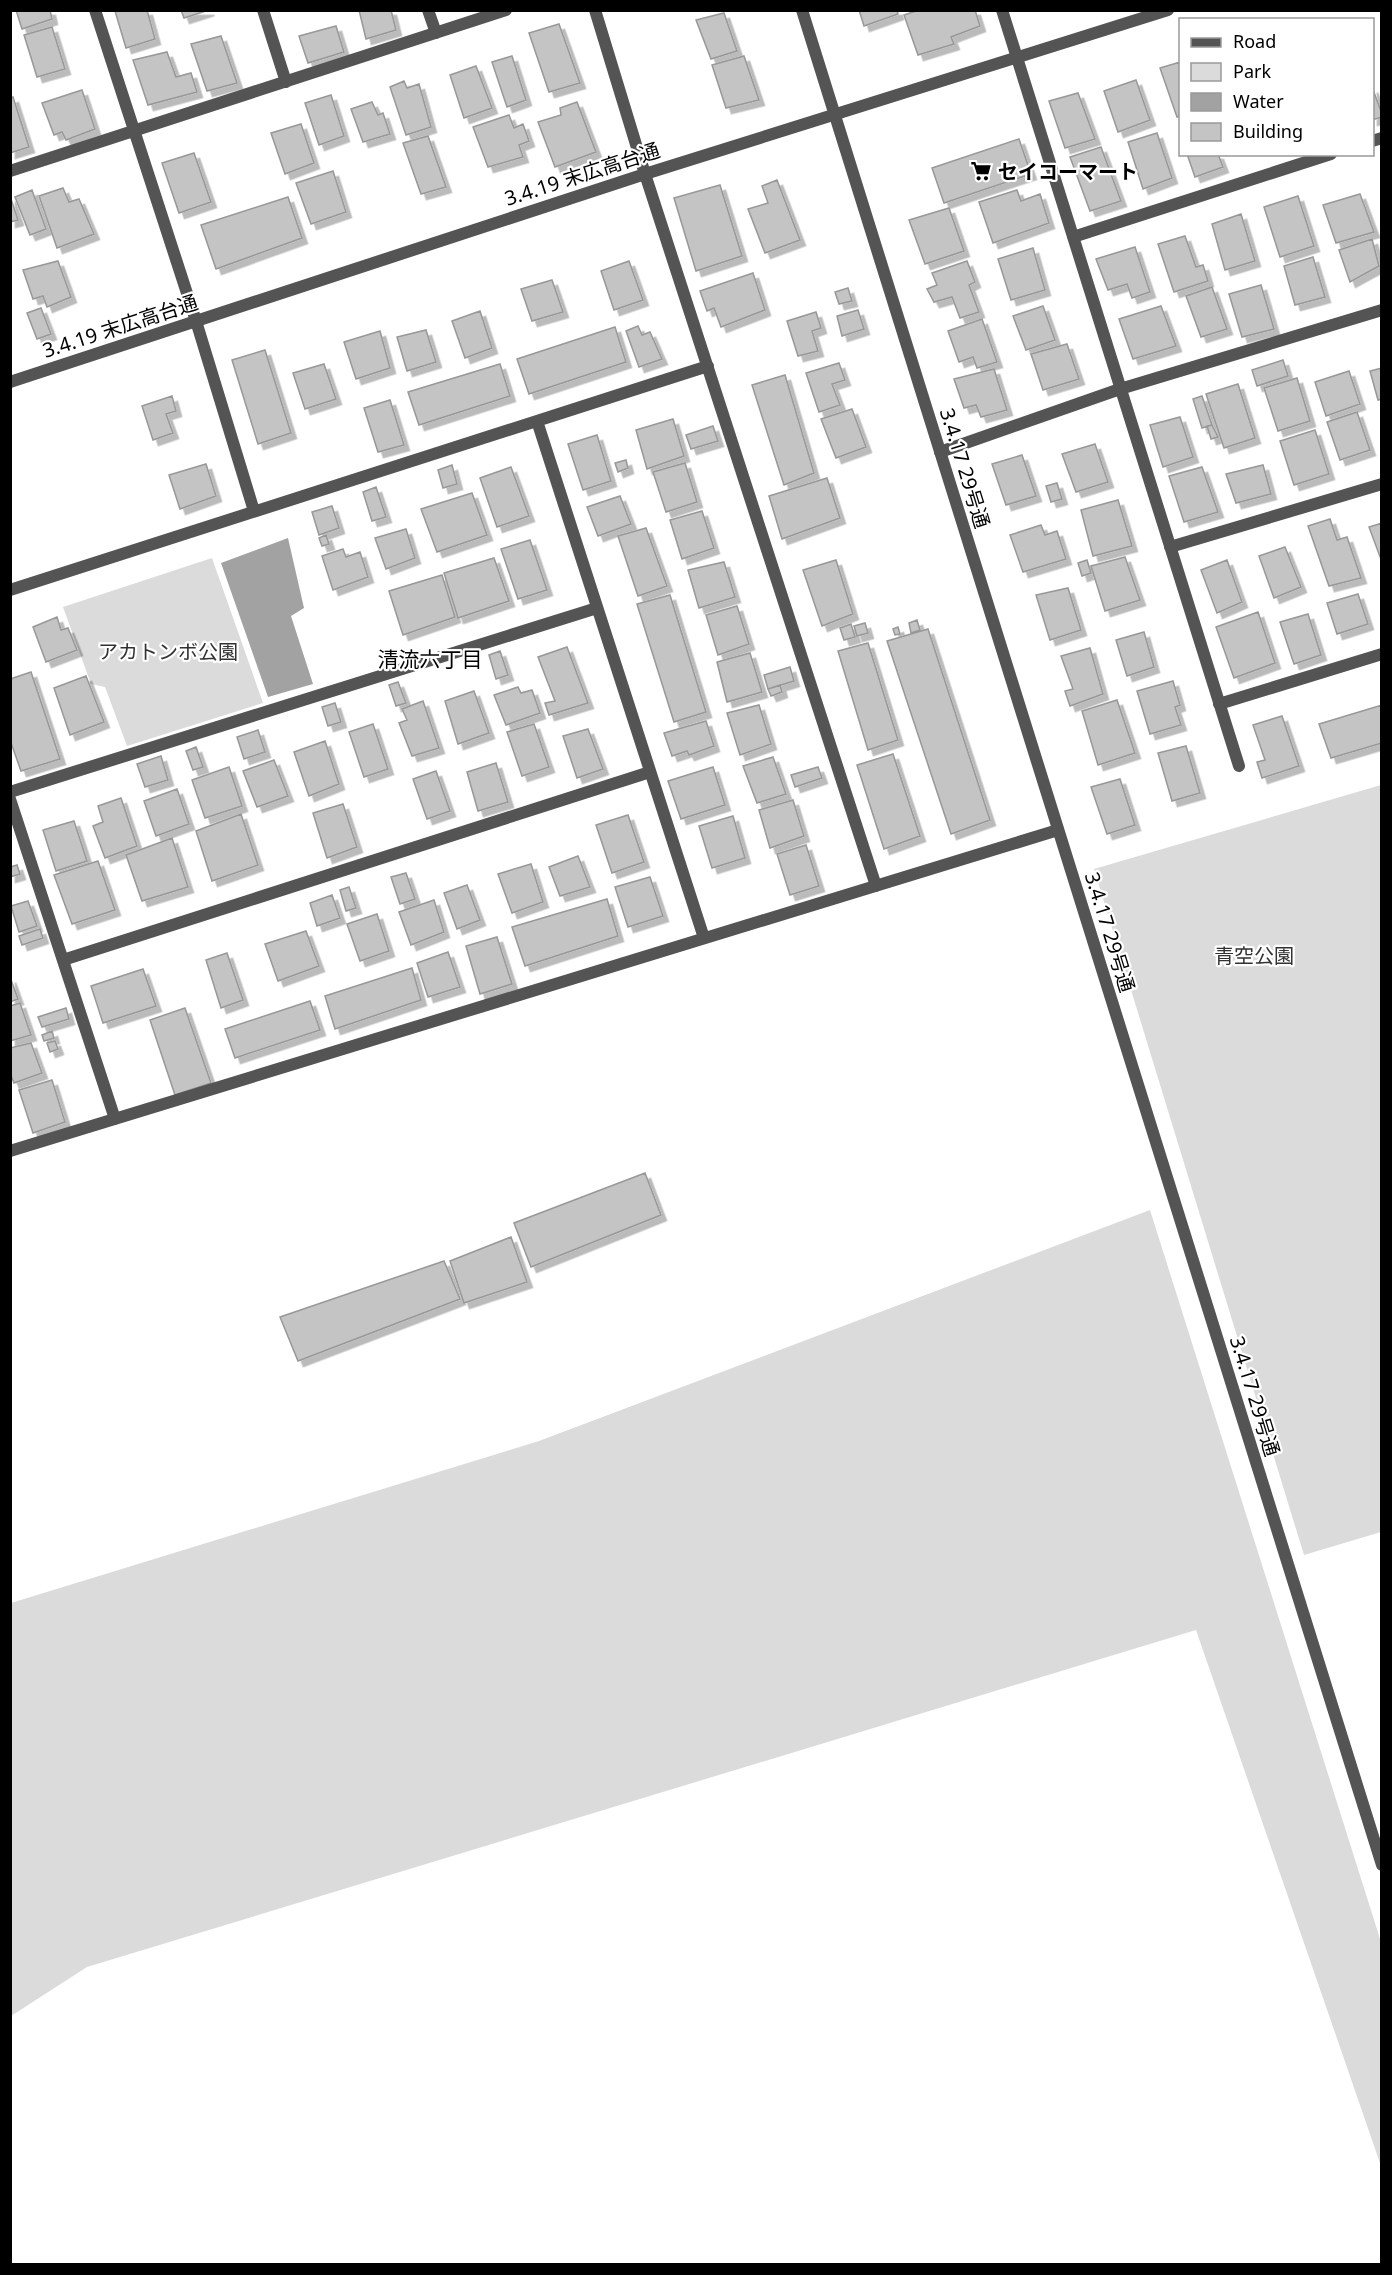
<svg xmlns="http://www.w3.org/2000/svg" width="1392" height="2275" viewBox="0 0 1392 2275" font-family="'Noto Sans','Noto Sans JP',sans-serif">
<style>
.green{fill:#dbdbdb}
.water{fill:#a2a2a2}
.building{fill:#c4c4c4;stroke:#989898;stroke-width:1.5;filter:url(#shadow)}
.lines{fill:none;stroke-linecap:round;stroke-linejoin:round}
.minor{stroke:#545454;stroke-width:12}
.tertiary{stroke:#545454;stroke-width:12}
.labels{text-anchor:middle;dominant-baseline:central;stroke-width:4.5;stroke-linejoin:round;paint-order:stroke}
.poi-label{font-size:20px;font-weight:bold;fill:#000;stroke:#fff;text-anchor:start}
.street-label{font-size:20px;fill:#000;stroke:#fff}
.park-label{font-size:20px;fill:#323232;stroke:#fff}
.neighbourhood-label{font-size:21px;fill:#000;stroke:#fff}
</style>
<defs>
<filter id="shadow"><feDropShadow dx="5.5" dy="5.5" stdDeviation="0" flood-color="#0004"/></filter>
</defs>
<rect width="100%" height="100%" fill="#fff"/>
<!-- green -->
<path class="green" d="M212,558l51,145 -136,43 -22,-59 -14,-3 -28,-77z
M1381,785v747l-77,23 -210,-686z
M1150,1210l231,732v224l-185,-536 -1109,337 -76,49v-413l528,-162z"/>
<!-- water -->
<path class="water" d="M288,538l16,70 -13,8 22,68 -45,13 -47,-134z"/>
<!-- building -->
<path class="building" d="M16,10h34l2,9 -30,10z
M147,10l8,29 -29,9 -11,-37z
M181,10h28l-25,8z
M359,10h32l5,20 -30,9z
M859,10h38l1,4 -34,12z
M919,10h56l5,16 -29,11 3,7 -36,11 -14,-40z
M724,13l13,38 -26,8 -15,-39z
M559,24l21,59 -31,9 -20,-59z
M336,26l8,26 -36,11 -9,-27z
M52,27l13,42 -28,8 -13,-42z
M221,36l16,47 -30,8 -16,-47z
M167,52l9,25 15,-4 6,19 -49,13 -15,-45z
M512,56l14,44 -19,7 -15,-45z
M744,56l15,44 -33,8 -14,-43z
M1180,62v54l-3,1 -17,-49z
M476,66l16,42 -28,10 -14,-43z
M1136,80l14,40 -32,12 -14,-41z
M404,81l3,7 12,-4 12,43 -25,8 -16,-48z
M1372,87l10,27v3l-10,3z
M82,90l13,39 -29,11 -4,-8 -8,3 -12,-32z
M1078,93l17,46 -30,9 -16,-47z
M331,95l13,41 -25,9 -14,-42z
M13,97l16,50 -19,6v-55z
M372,102l6,13 5,-2 7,21 -27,8 -12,-33z
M577,102l19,50 -41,15 -17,-45 23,-7 -1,-7z
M509,115l5,13 9,-4 6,17 -10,4 4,12 -35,10 -15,-40z
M301,124l13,39 -29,11 -14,-41z
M1157,133l15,45 -29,11 -15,-47z
M428,136l18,51 -25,7 -18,-51z
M1019,139l12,35 -87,29 -12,-35z
M1101,147l20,54 -31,10 -20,-54z
M194,153l17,49 -32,11 -17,-50z
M1187,154h31l5,13 -28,10z
M333,171l13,41 -35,12 -15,-41z
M777,180l23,60 -35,13 -17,-44 20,-6 -6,-17z
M720,185l22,71 -46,15 -22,-73z
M63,188l6,14 10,-3 15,35 -37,14 -18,-52z
M32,190l14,39 -16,6 -15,-38z
M1017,190l4,11 19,-7 9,29 -56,20 -14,-41z
M1360,194l14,38 -38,11 -13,-38z
M10,196l8,24 -8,2z
M1298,196l16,50 -34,11 -16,-50z
M288,197l14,41 -86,31 -15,-44z
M949,208l15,43 -39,13 -16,-44z
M1241,214l14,47 -30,9 -13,-46z
M1185,236l11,31 7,-2 5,16 -34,11 -16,-48z
M1372,239l7,27 -29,16 -11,-32z
M1135,247l15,45 -18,6 -5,-14 -19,6 -12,-31z
M1033,248l12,42 -34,10 -13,-41z
M1313,257l12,40 -30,8 -11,-39z
M58,261l13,36 -24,10 -4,-11 -10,3 -10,-29z
M629,261l14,39 -29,10 -13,-39z
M967,261l8,21 -6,3 10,27 -19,6 -8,-21 -18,5 -7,-13 10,-4 -5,-12z
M753,273l12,37 -44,17 -7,-19 -7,3 -7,-20z
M552,280l11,32 -31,9 -11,-32z
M1261,285l13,44 -32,8 -13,-43z
M1212,287l15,42 -26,8 -15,-41z
M848,288l4,13 -13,3 -4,-12z
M1043,306l12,34 -29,10 -13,-34z
M1161,306l15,40 -43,13 -14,-40z
M41,308l10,26 -14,5 -10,-26z
M858,310l6,19 -22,7 -5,-20z
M480,311l12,37 -27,10 -13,-37z
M816,312l5,16 -9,3 6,20 -20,5 -11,-35z
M982,319l15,43 -20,6 -4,-11 -14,5 -11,-31z
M638,326l4,9 8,-3 12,27 -23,8 -13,-36z
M615,327l11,35 -97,32 -12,-35z
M426,330l10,32 -29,9 -10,-34z
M380,331l10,37 -34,11 -12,-37z
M1067,344l12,35 -36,11 -12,-36z
M265,350l26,83 -33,11 -26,-84z
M1283,360l5,16 -31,10 -5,-16z
M839,363l6,17 -13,4 8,21 -21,7 -13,-39z
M324,364l12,35 -31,10 -12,-36z
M500,364l10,32 -91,29 -11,-33z
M1382,368v31l-4,1 -8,-29z
M994,369l13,41 -26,7 -5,-12 -12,3 -10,-29z
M1349,371l11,33 -34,12 -11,-34z
M785,375l29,98 -30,12 -32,-100z
M1297,378l13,43 -32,10 -14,-43z
M1238,384l17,54 -31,10 -18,-54z
M172,396l4,15 -10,3 7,19 -20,7 -11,-34z
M1202,396l10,29 -10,3 -9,-29z
M390,400l14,45 -26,7 -14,-44z
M852,409l14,38 -30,11 -15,-39z
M1357,412l13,38 -30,10 -13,-38z
M1180,417l13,40 -30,10 -13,-42z
M673,419l11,37 -37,13 -11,-39z
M1212,425l6,12 -7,2 -4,-13z
M713,426l5,15 -27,8 -5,-14z
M1315,430l14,44 -35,11 -14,-44z
M597,435l14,46 -28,9 -15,-46z
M1095,444l13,38 -32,10 -14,-38z
M1022,455l14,41 -30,9 -14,-41z
M626,460l2,8 -10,4 -3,-9z
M685,463l12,39 -31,10 -13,-40z
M206,464l10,32 -36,13 -11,-34z
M452,465l5,19 -14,4 -5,-18z
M1263,465l8,29 -35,9 -10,-29z
M511,467l18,49 -32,11 -17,-49z
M1202,467l16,45 -34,10 -15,-46z
M827,478l13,40 -58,21 -13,-43z
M1057,483l5,16 -11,3 -5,-16z
M376,487l10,30 -14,4 -9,-29z
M472,493l15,42 -50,17 -16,-43z
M620,496l11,28 -33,12 -11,-29z
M1118,500l14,46 -39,10 -12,-46z
M332,506l7,22 -20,7 -7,-23z
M702,511l12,37 -32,11 -12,-39z
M1330,519l7,21 10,-3 14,41 -32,8 -21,-60z
M1382,523v39l-13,-35z
M1041,525l4,10 12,-4 9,28 -43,13 -13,-37z
M646,528l21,58 -29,10 -20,-60z
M406,529l9,29 -29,11 -11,-31z
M326,535l3,9 -7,2 -3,-8z
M530,540l17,50 -29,9 -17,-50z
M1285,547l16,40 -27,11 -15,-42z
M343,549l3,8 14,-5 8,25 -35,13 -11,-34z
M1125,557l15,43 -35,11 -14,-45z
M494,558l15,43 -51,17 -14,-45z
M836,560l17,54 -31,12 -19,-56z
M1087,560l4,13 -9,3 -4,-13z
M1227,560l15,42 -25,11 -16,-43z
M724,562l11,35 -36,11 -11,-38z
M442,575l13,42 -52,18 -14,-44z
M1068,588l13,42 -31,10 -14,-45z
M1358,594l10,30 -31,10 -10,-31z
M670,595l36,117 -32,10 -37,-118z
M737,606l12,38 -31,11 -12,-40z
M1258,612l17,51 -41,15 -18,-51z
M1308,614l13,41 -27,9 -14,-42z
M57,617l4,13 7,-2 9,22 -31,12 -13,-35z
M917,620l3,10 -9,3 -2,-10z
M865,623l3,10 -11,3 -3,-10z
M851,624l4,13 -11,3 -4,-12z
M898,627l2,7 -5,1 -2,-6z
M928,629l62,191 -39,14 -64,-193z
M1144,632l10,35 -27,9 -11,-36z
M868,643l30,97 -30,10 -30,-99z
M567,647l21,56 -39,12 -4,-12 10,-2 -17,-44z
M1090,648l13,46 -33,12 -5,-15 8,-2 -12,-33z
M500,651l8,24 -12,4 -7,-24z
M750,653l12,39 -35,10 -10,-40z
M790,667l4,14 -26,8 -4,-14z
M31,672l29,87 -39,12 -11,-31v-61z
M86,676l18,46 -34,13 -16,-47z
M1173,681l7,24 -5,2 6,18 -31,9 -13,-43z
M398,682l8,21 -10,3 -7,-21z
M780,685l2,7 -11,4 -3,-7z
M518,687l3,6 11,-3 8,23 -34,12 -12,-30z
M474,691l15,42 -31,11 -13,-43z
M1117,700l18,53 -37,12 -16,-54z
M423,701l16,47 -27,8 -13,-33 8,-3 -5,-11z
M335,703l6,19 -13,4 -6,-19z
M759,705l12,39 -31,11 -13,-42z
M1382,705v38l-51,15 -12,-34z
M1282,716l17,50 -37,12 -5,-16 8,-2 -12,-35z
M706,721l8,25 -25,9 -2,-4 -15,5 -8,-23z
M373,724l15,45 -24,8 -15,-45z
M534,724l15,43 -27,9 -15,-44z
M588,729l15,40 -26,9 -14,-42z
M258,730l7,22 -21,7 -7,-22z
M325,741l14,43 -30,12 -15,-44z
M1186,746l14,47 -28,8 -14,-48z
M196,747l7,20 -10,3 -7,-19z
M893,754l27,82 -36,13 -27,-84z
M161,756l7,24 -23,7 -8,-23z
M773,757l13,37 -29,9 -14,-37z
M274,760l14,36 -31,11 -14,-36z
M496,763l12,39 -30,9 -11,-39z
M229,767l13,39 -37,12 -13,-38z
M713,767l12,38 -44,14 -13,-38z
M818,767l4,11 -27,9 -4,-12z
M436,771l14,40 -23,8 -14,-40z
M1120,779l15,46 -28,9 -16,-47z
M177,789l12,35 -33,12 -12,-35z
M121,798l16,48 -32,12 -12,-32 10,-4 -5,-16z
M793,800l11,36 -34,12 -11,-38z
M343,804l14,43 -30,11 -14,-45z
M241,814l17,51 -46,16 -16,-50z
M628,815l16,47 -32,11 -16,-48z
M733,816l12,42 -33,10 -13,-42z
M74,821l13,40 -31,10 -13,-41z
M172,838l16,49 -46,14 -16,-46z
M806,845l13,41 -29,9 -13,-41z
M578,856l12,31 -30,9 -11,-29z
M98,861l17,49 -43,14 -18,-49z
M531,864l12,38 -31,11 -14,-39z
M17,865l3,9 -10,3v-10z
M406,873l9,26 -15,5 -9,-27z
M650,877l13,39 -35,11 -13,-40z
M467,885l13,35 -23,9 -13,-36z
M349,887l7,21 -10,3 -6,-21z
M332,895l8,23 -23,8 -7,-23z
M607,899l11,37 -93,30 -13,-39z
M434,900l10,32 -33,13 -12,-33z
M28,901l9,25 -18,6 -8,-26z
M377,914l12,37 -29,10 -13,-37z
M40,929l3,9 -21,7 -3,-9z
M306,931l13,35 -41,15 -13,-37z
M497,937l15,47 -32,10 -14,-48z
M448,952l12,35 -32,10 -11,-34z
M227,953l16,47 -22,8 -15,-48z
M412,968l9,32 -86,29 -10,-33z
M143,969l13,37 -53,17 -12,-37z
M10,977l8,22 -8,3z
M310,1001l10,29 -85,28 -10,-29z
M20,1003l11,32 -21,6v-35z
M66,1008l3,11 -27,8 -4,-10z
M185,1008l26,75 -36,12 -25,-75z
M52,1031l2,7 -10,3 -2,-6z
M55,1041l3,8 -8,3 -3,-9z
M31,1043l11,30 -28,10 -4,-10v-25z
M52,1080l13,42 -32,11 -14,-43z
M645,1173l16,42 -130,52 -17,-44z
M511,1237l16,45 -63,21 -14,-42z
M444,1261l16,38 -162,62 -18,-44z"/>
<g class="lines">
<!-- minor -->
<path class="minor" d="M95,10l101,311 58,190
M263,10l23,72
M428,10l8,23
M595,10l50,164 231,712
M1002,10l237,756
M1372,141l10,-3
M10,171l496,-161
M1073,237l258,-83
M537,421l167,517
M940,452l180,-63 262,-79
M1170,547l212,-63
M10,590l698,-224
M1219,704l163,-50
M10,792l587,-184
M10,799l105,320
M63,960l587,-188
M10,1151l1048,-321"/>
<!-- tertiary -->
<path class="tertiary" d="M802,10l580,1855
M10,382l635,-208 523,-164"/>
</g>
<!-- icons -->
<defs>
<g id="supermarket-bare" transform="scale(1.62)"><path d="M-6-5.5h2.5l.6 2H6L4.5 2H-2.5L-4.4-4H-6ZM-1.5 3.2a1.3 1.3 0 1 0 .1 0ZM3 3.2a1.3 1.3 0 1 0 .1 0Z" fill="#000" stroke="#fff" stroke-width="2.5" paint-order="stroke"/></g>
</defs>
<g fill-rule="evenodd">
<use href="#supermarket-bare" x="981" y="171"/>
</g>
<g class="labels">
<!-- poi labels -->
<g class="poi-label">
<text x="998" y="171">セイコーマート</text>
</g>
<!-- street labels -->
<g class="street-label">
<text transform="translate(582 174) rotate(-18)">3.4.19 末広高台通</text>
<text transform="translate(120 326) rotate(-18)">3.4.19 末広高台通</text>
<text transform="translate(965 468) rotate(73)">3.4.17 29号通</text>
<text transform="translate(1110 932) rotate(73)">3.4.17 29号通</text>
<text transform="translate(1255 1396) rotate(73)">3.4.17 29号通</text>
</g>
<!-- park labels -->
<g class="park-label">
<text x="168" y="651">アカトンボ公園</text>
<text x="1254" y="955">青空公園</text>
</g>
<!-- neighbourhood labels -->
<g class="neighbourhood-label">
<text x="430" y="659">清流六丁目</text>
</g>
</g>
<!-- border -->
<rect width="1392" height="2275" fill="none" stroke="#000000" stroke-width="24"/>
<!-- legend -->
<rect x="1179" y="18" width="195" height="138" fill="#ffffff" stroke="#999999" stroke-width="1.5"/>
<rect x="1191" y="38" width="30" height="9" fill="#545454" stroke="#999999" stroke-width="1.5"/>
<text x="1233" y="48" font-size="18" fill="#000000">Road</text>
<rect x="1191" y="63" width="30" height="18" fill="#dbdbdb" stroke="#999999" stroke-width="1.5"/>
<text x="1233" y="78" font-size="18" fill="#000000">Park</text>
<rect x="1191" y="93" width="30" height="18" fill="#a2a2a2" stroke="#999999" stroke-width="1.5"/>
<text x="1233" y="108" font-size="18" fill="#000000">Water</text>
<rect x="1191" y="123" width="30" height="18" fill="#c4c4c4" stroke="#999999" stroke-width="1.5"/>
<text x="1233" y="138" font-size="18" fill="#000000">Building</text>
</svg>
